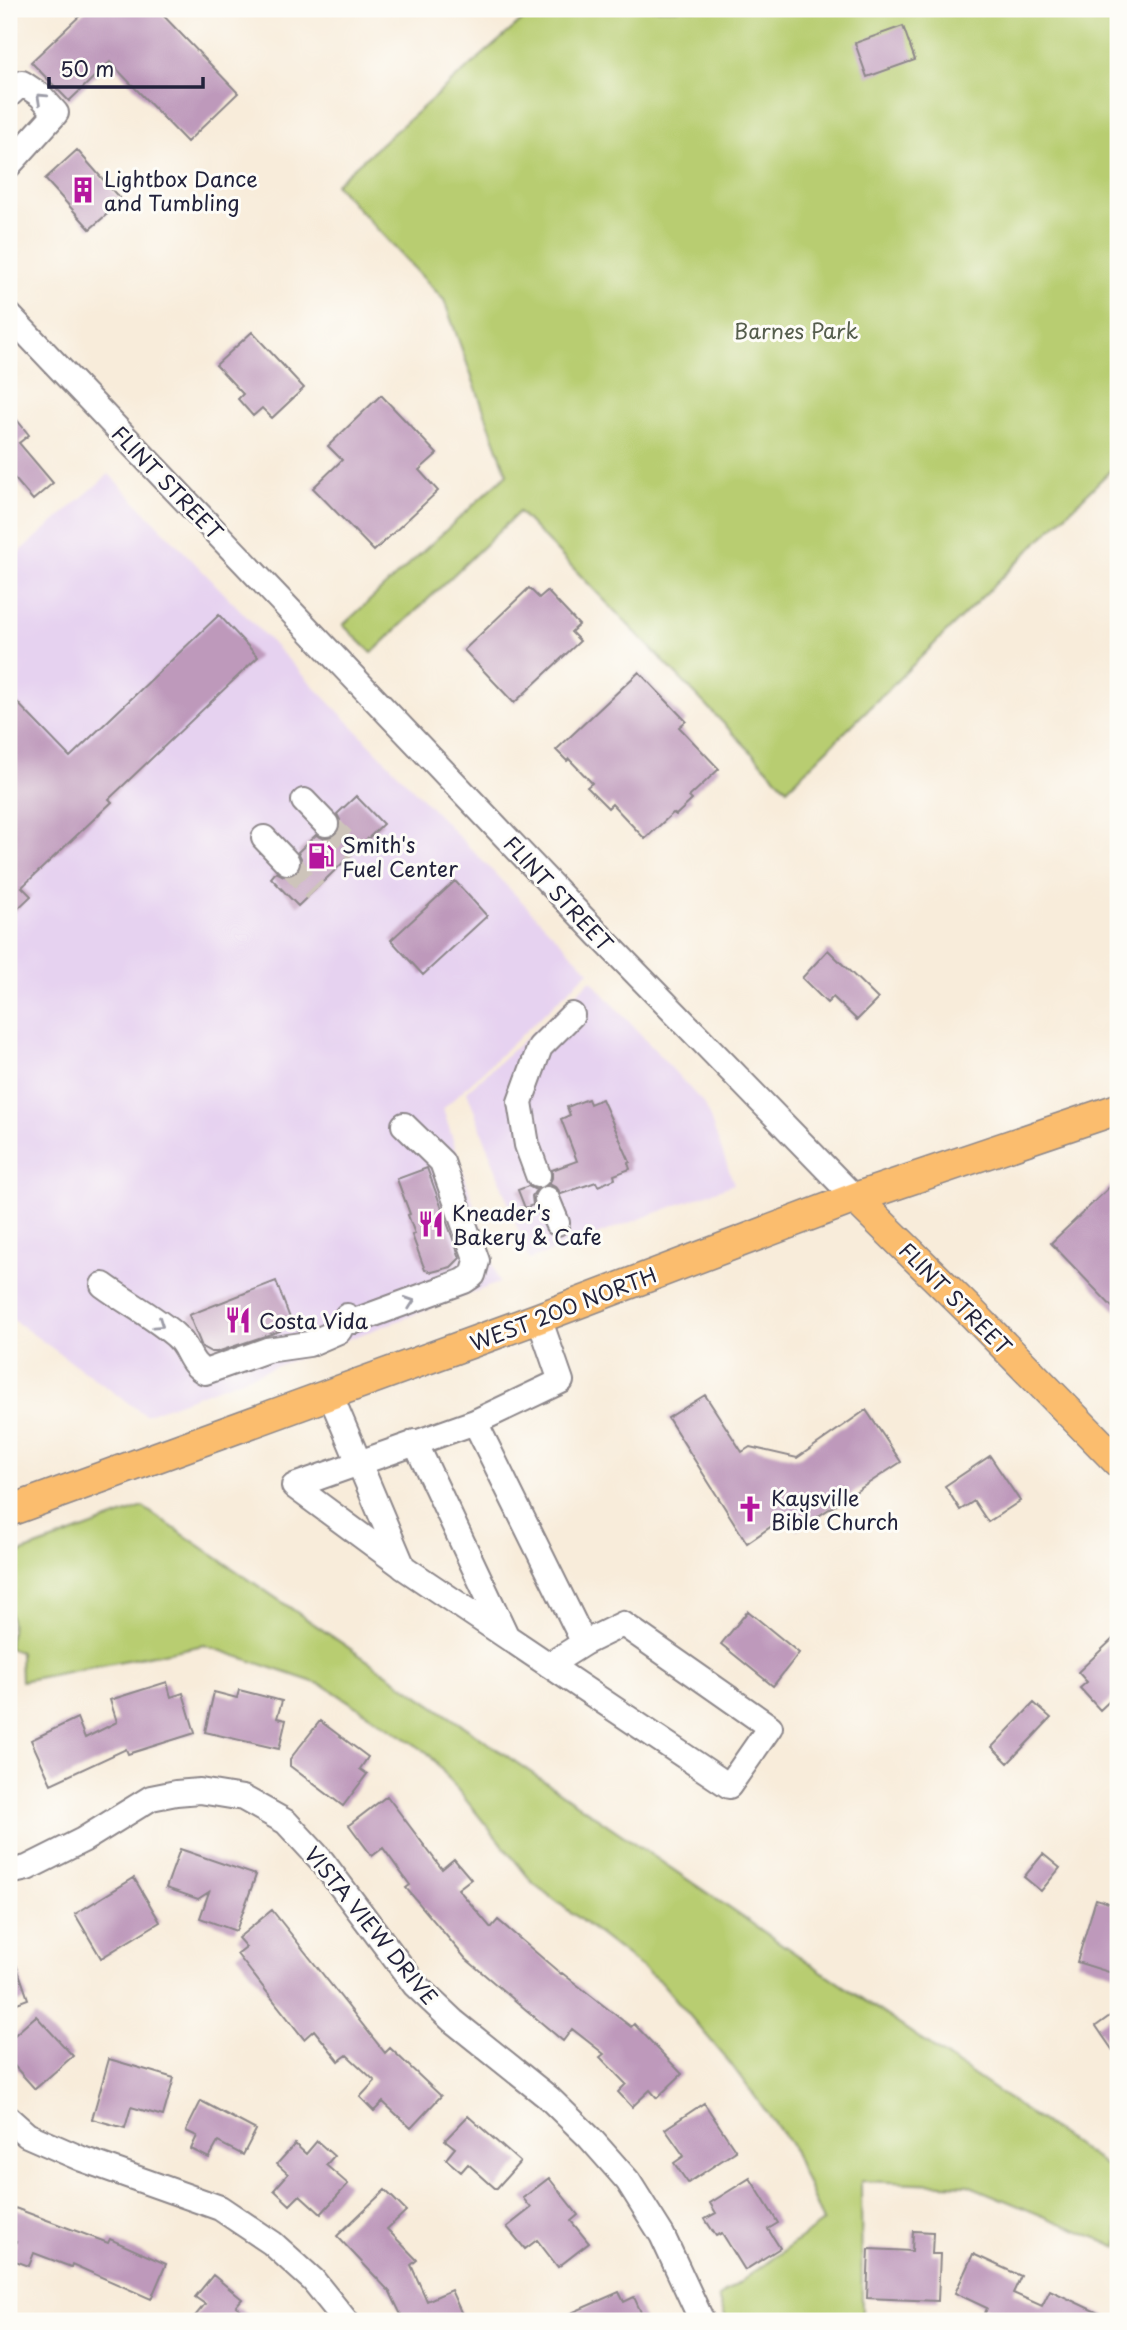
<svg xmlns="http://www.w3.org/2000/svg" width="1127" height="2330" viewBox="0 0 1127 2330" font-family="'Playpen Sans',sans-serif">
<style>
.built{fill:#e6d2f0}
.green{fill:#b8cd71;stroke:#6d7856;stroke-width:2}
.building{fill:#be99bb}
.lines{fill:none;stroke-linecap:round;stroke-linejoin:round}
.minor-tunnel{stroke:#cdc4ba;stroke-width:24;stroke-dasharray:24 12;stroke-linecap:butt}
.minor-casing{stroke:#8d878a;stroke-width:28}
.major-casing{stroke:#8d878a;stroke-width:33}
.minor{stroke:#fff;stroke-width:24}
.major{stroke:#fbbd6e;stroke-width:30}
.oneway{stroke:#9c9ca7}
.labels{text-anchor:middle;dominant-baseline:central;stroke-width:6;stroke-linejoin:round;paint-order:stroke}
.poi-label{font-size:21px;fill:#22223b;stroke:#fdfcf7;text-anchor:start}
.park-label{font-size:21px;fill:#565e4e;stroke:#fdfcf7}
.street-label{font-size:21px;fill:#22223b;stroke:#fdfcf7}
</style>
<rect width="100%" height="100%" fill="#fdfcf7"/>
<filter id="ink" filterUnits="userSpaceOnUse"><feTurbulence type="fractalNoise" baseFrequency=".0143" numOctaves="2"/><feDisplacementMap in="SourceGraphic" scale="14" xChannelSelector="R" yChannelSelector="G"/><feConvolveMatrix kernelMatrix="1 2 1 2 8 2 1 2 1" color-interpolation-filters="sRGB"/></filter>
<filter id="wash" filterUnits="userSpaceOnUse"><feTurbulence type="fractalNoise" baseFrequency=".00686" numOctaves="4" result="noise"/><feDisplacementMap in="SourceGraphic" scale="28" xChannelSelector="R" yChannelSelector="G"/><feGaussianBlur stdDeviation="1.57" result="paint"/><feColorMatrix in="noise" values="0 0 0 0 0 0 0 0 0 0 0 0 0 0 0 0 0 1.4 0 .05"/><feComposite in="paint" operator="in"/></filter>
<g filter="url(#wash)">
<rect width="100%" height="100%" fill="#f8ecda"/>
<!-- built -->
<path class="built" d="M109,474l480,497 -146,138 56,174 -354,132 -136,-98v-756z
M591,980l114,125 29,79 -205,76 -62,-169z"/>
<!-- green -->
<path class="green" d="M535,9h583v454l-331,326 -268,-277 -147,141 -29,-28 164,-151 -63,-174 -109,-116z
M143,1507l975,667v73l-150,-62 -107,-4 1,140h-135l-9,-23 105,-76 -32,-77 -61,-82 -68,-80 -129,-100 -105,-130 -103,-67 -121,-41 -183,36 -1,-29 -11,-4c0,-9 4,-20 2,-28 -4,-20 -2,-42 -2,-63z"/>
<g id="blocks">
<!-- building -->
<path class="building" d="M87,9h70l81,84 -51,49 -77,-80 -41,39 -38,-39z
M903,26l12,34 -48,17 -12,-34z
M77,150l45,51 -32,28 -45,-50z
M252,332l52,56 -32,30 -10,-10 -9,8 -15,-17 5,-5 -27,-29z
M381,395l56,59 -18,16 19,21 -64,60 -61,-63 29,-28 -14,-14z
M9,410l20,25 -10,8 34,40 -20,17 -24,-28z
M529,588l10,10 8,-7 32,34 -8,7 9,9 -66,62 -50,-53z
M219,615l39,42 -149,142 3,3 -90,85 9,9 -22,21v-223l61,63z
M639,672l47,49 -7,6 40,42 -30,28 3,3 -16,15 -3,-2 -28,26 -33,-35 -4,4 -21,-21 5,-4 -23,-24 -2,2 -11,-11z
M356,796l27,28 -85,82 -27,-28 5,-6 8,4 6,1 7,-4 4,-8v-7l-3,-6 18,-17 7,3 6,1 7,-4 4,-8v-7l-3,-6z
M455,881l32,35 -64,59 -32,-35z
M828,950l50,49 -21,21 -24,-23 -6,6 -25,-25z
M588,1099l2,5 12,-5 28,63 -2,1 2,6 -16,6 1,4 -17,7 -2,-4 -35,12 -4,-6 -8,-4 3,-6v-8l25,-9 -16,-42 9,-4 -3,-8z
M427,1168l33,90 -9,9 -19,5 -7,-2 -13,-35 3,-1 -7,-19 2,-1 -13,-35z
M1118,1179v134l-67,-70z
M528,1186l8,4 -4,6 1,9 -8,3 -7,-18z
M276,1281l15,40 -14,6 3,4 -63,21h-6l-9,-5 -13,-32z
M705,1395l37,57 8,-5 47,11 69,-48 35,52 -104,68 -9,-15 -41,28 -79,-125z
M990,1456l30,45 -32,21 -14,-21 -14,9 -15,-24z
M748,1611l51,42 -26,33 -52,-42z
M1118,1634v59l-18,17 -20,-22 7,-6 -9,-10z
M167,1682l4,15 12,-4 12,40 -67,21 -2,-5 -75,35 -20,-44 46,-22 8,20 32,-16 -7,-22z
M239,1690l43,11 -5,17 9,2 -7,29 -74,-17 9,-40 23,6z
M1034,1703l17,15 -43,45 -16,-16z
M320,1721l48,36 -8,12 7,5 -24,32 -53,-40v-7z
M387,1796l55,73 12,-10 17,20 -13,10 33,39 7,-8 63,54 1,-1 69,54 3,-3 48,50 -25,24 -7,-8 -18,17 -14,-15 8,-8 -26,-27 4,-3 -32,-25 -9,12 -97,-82 -60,-71 4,-3 -27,-37 -11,8 -23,-31z
M180,1849l76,26 -20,56 -36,-13 9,-26 -11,7 -32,-11z
M1043,1854l17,14 -19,23 -17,-14z
M134,1878l26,44 -59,36 -26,-44z
M1096,1899l22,7v69l-41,-13z
M272,1910l113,143 5,-5 51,48 -30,32 -28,-26 -9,9 -14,-14 15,-16 -28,-26 -8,6 -25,-31 -10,9 -67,-85 9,-7 -8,-9z
M9,1950h2l17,49 -19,7z
M1118,2010v48l-22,-32z
M36,2016l37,40 -38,33 -26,-29v-20z
M109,2059l65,19 -11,38 -32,-9 -6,21 -33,-9z
M201,2101l55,29 -13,25 -25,-13 -9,16 -18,-9 6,-13 -11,-5z
M704,2103l32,48 -48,32 -14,-20 10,-7 -19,-27z
M468,2116l52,46 -24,27 -28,-25 -7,8 -15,-13 9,-11 -10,-8z
M317,2141l17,15 -8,9 22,19 -27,30 -21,-19 -10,10 -16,-15 14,-16 -11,-10 18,-20 11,10z
M549,2178l29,37 -7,6 18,22 -31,24 -21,-27 -12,9 -18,-22 24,-19 -8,-10z
M750,2178l28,45 -10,6 12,19 -35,22 -23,-37 -6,3 -11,-17 11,-6 -6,-10z
M385,2190l21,21 -19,18 30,31 -6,5 16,36 24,-11 14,31h-61l-14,-29 -53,-56z
M15,2208l93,35 2,-4 56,25 -15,35 -79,-35 -1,3 -37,-14 -5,13 -19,-7 6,-17 -7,-3v-13z
M913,2231l20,1 -1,22h8l-2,47 -71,-3 2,-49 43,2z
M973,2254l48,22 -8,17 29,13 8,-16 65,31h-119l-12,-5 3,-8 -32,-15z
M213,2275l29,24 -6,7 20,15h-65l14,-17 -10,-7z
M619,2292l5,10 10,-5 11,24h-92z"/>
</g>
</g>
<g filter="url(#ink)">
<use href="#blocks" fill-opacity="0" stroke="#8d878a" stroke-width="2"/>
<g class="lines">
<!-- minor-tunnel -->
<path class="minor-tunnel" d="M326,824l30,27
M287,862l28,29"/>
<!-- minor casing -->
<g class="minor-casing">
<path id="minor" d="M9,95l13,-12 18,12 16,18 -47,52
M9,315l590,620 256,263
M304,801l22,23
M264,838l23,24
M538,1175l-11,-30 -7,-43 20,-55 32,-32
M547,1199l10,24
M103,1285c23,17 50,31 72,50 15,12 12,27 30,37l62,-22 42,-6 30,-13 8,-15 8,5 109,-40 9,-6 4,-14 -35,-99 -38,-37
M539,1318l22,63 -86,41 109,221
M330,1394l73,173 326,219 41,-59 -147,-103 -39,19 -35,22
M415,1442l91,193
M401,1565l-107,-79 181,-64
M9,1872l18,-4 56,-28 68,-42 25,-5 24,-2 43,7 43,24 36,39 93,124 38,36 96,77 41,40 38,43 34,54 40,86
M9,2119l18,16 55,24 138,49 52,35 41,37 33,41"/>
</g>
<!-- major casing -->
<g class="major-casing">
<path id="major" d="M855,1198l117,115 146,149
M9,1511l530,-193 316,-120 263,-89"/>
</g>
<!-- minor -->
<use href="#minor" class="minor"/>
<!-- major -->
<use href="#major" class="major"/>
</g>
<!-- one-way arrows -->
<defs><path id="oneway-chevron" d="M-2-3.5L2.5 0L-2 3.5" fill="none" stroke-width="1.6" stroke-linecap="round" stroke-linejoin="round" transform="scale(1.75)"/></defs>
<g class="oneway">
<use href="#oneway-chevron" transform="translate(41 98) rotate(-137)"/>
<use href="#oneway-chevron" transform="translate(410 1302) rotate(-19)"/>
<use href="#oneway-chevron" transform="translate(159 1324) rotate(34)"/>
</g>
</g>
<!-- icons -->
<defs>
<g id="building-bare" transform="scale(2.1)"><path d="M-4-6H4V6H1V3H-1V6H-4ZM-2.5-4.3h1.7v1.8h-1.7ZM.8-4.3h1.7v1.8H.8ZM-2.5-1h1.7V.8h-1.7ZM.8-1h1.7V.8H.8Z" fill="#b5179e" stroke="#fdfcf7" stroke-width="2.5" paint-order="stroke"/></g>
<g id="fuel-bare" transform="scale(2.1)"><path d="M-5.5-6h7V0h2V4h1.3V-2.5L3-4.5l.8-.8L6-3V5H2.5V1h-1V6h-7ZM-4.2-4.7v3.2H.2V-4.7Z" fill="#b5179e" stroke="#fdfcf7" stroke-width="2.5" paint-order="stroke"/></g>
<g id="restaurant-bare" transform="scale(2.1)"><path d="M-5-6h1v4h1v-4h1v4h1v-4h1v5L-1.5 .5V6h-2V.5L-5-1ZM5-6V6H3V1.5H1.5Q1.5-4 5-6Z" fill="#b5179e" stroke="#fdfcf7" stroke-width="2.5" paint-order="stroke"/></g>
<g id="church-bare" transform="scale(2.1)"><path d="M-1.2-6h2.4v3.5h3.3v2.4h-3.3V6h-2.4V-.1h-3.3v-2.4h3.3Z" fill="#b5179e" stroke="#fdfcf7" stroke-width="2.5" paint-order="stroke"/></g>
</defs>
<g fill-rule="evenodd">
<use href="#building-bare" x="83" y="190"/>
<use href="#fuel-bare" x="321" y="856"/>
<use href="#restaurant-bare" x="431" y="1224"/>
<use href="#restaurant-bare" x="238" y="1320"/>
<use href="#church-bare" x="750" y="1509"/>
</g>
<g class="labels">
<!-- poi labels -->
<g class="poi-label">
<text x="104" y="178">Lightbox Dance<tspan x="104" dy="24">and Tumbling</tspan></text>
<text x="342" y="844">Smith's<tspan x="342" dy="24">Fuel Center</tspan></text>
<text x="452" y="1212">Kneader's<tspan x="452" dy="24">Bakery &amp; Cafe</tspan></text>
<text x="259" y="1320">Costa Vida</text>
<text x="771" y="1497">Kaysville<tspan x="771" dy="24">Bible Church</tspan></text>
</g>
<!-- park labels -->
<g class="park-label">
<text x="796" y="330">Barnes Park</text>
</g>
<!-- street labels -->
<g class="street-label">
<text transform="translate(168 482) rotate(46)">FLINT STREET</text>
<text transform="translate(559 893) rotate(47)">FLINT STREET</text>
<text transform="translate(956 1298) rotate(45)">FLINT STREET</text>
<text transform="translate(563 1308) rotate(-21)">WEST 200 NORTH</text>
<text transform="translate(372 1925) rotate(51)">VISTA VIEW DRIVE</text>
</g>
</g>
<!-- margin -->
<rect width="1127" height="2330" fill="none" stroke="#fdfcf7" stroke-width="35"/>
<!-- scale -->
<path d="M49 77v10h154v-10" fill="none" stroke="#22223b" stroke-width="3.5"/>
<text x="60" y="77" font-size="21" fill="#22223b" stroke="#fdfcf7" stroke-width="5" paint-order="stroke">50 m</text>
</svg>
